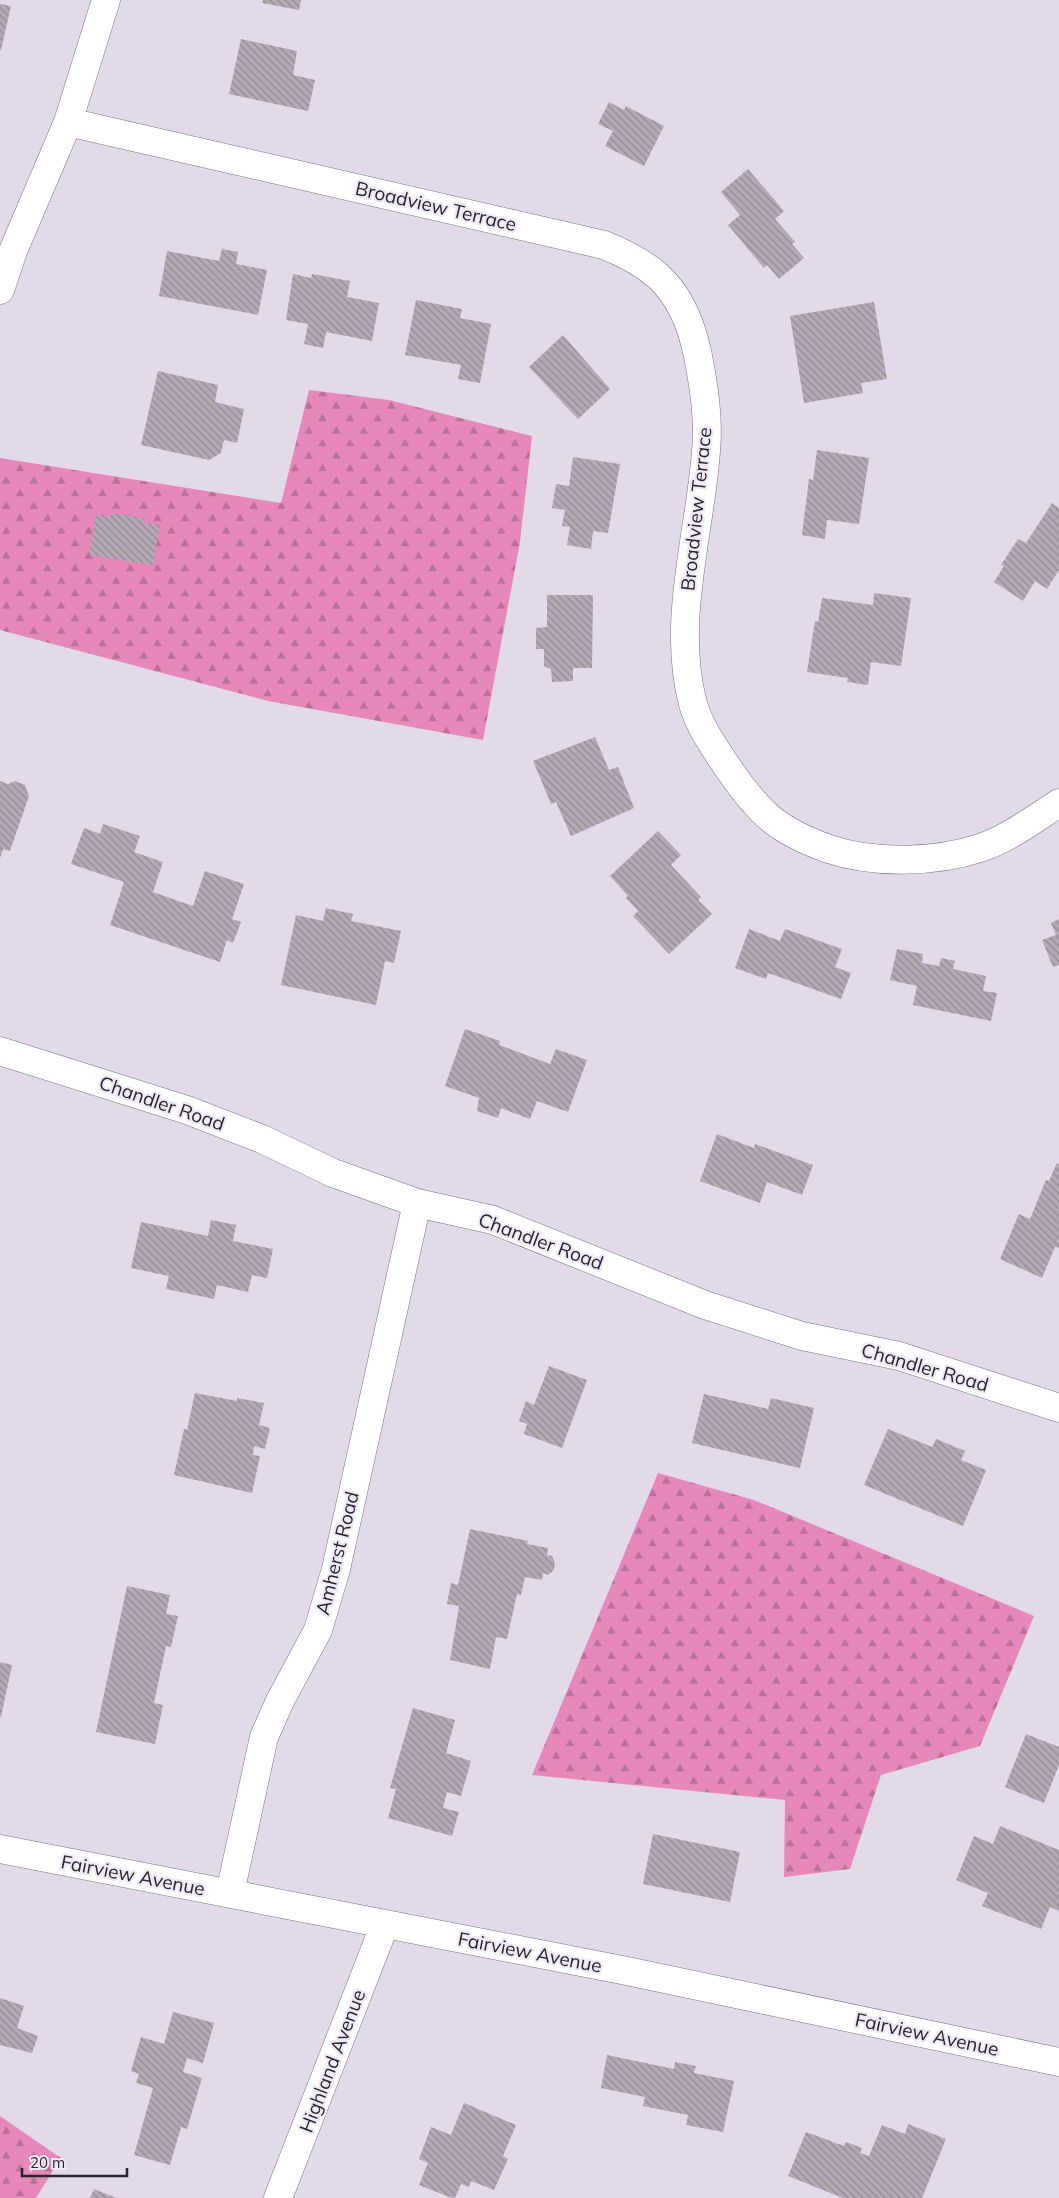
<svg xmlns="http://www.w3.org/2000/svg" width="1059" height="2198" viewBox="0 0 1059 2198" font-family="Mulish,sans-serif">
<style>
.forest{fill:url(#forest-firs)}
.building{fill:url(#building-back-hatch)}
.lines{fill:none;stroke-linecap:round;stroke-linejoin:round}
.minor-casing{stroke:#78727f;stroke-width:29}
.minor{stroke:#fff;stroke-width:28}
.labels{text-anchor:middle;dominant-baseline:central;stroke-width:4.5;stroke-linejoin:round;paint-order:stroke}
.street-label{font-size:19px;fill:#28252b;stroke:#efe8f7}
</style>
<defs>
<pattern id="forest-firs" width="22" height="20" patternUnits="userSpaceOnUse" patternTransform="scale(1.25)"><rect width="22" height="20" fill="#e689ba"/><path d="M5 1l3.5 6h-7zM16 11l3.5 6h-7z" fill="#ba7097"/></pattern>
<pattern id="building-back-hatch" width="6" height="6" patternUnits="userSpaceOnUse" patternTransform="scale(1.25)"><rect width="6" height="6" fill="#b5a9b4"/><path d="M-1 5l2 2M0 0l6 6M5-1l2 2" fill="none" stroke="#938993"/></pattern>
</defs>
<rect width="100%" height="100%" fill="#e2dae9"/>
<!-- forest -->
<path class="forest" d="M309,390l80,10 143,36 -12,106 -37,198 -215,-39 -268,-71v-172l281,45z
M658,1473l96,27 280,116 -54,130 -99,29 -31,94 -66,8 1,-77 -253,-25z
M0,2116l61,42 -25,40h-36z"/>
<!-- building -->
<path class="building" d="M263,0h38l-2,10 -37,-7z
M0,4l11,2 -10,44h-1z
M241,39l56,12 -4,24 22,5 -7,31 -79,-17z
M609,102l15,8 2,-4 38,20 -20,40 -39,-20 8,-15 -15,-7z
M748,169l36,42 -9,8 20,23 -3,2 12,14 -25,21 -12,-14 -3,3 -36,-43 12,-10 -19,-23z
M222,249l16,3 -2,12 31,6 -9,45 -99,-19 8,-45 52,10z
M293,274l18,4 1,-4 38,7 -3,16 32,6 -7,38 -46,-9 -3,16 -19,-4 4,-20 -22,-4z
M416,300l46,9 -2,9 31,6 -11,59 -22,-4 3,-14 -56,-10z
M874,302l13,77 -26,4 2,10 -59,10 -14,-87z
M563,335l47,54 -32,30 -49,-52z
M158,371l60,14 -3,17 29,7 -7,34 -13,-3 -3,13 -12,7 -68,-15z
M817,450l52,8 -10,66 -32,-4 -2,19 -23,-4 7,-56 4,1z
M573,457l47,7 -12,69 -15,-2 -2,18 -24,-4 3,-18 -8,-1 3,-16 -13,-2 4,-24 13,2z
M1052,503l7,5v62l-12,19 -12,-8 -12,20 -29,-19 10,-16 -3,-1 17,-26 8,4z
M111,513l33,5 -1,5 17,2 -7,40 -64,-10 7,-40 14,3z
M874,593l37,5 -10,68 -30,-4 -3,23 -21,-3 1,-4 -41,-6 8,-51 3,1 4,-24 51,7z
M547,595h46l-1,73h-19v13l-21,1 -1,-13 -7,-3v-17h-8v-21l11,-1z
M595,737l14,33 9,-3 16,41 -63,28 -15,-34 -5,2 -18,-43z
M0,781l8,3 7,-3 10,4 4,11 -19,55 -7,-2 -3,9z
M103,824l37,12 -6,16 29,10 -10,30 40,14 12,-35 39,13 -12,35 9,3 -8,21 -6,-3 -7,22 -110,-37 14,-43 -53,-18 13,-36 16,6z
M658,831l23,24 -10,10 30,32 -3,3 14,14 -43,40 -36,-38 5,-5 -12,-13 2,-2 -18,-20z
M326,908l27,6 -2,7 50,10 -7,32 -9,-2 -9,44 -95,-20 15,-70 27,6z
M1059,919v46l-6,2 -11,-27 14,-5 -5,-12z
M749,929l31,12 5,-12 57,20 -7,18 16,6 -10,26 -73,-26 -2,6 -31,-11z
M897,949l26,5 -1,9 17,3 2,-8 14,3 -2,8 33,7 -3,15 14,2 -6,28 -78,-16 4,-19 -27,-6z
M465,1029l35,12 -1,4 51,19 6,-15 31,11 -19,52 -31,-11 -7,18 -29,-11 -3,10 -21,-7 2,-13 -34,-12z
M717,1134l37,14 1,-4 58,21 -11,30 -35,-13 -7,21 -60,-22z
M1057,1163l2,1v84l-4,-1 -13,31 -42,-19 19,-45 11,5 16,-39 3,1z
M211,1220l25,5 -3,16 40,8 -6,29 -15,-3 -4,17 -31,-7 -3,14 -48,-10 3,-13 -38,-8 10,-46 67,14z
M549,1366l38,14 -25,68 -38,-14 3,-10 -8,-3 7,-20 8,4z
M195,1393l42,8v-3l27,5 -5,22 11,3 -5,21 -11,-3 -1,9 7,1 -8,37 -78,-18 10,-46 3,1z
M704,1394l64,15 3,-11 43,10 -14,60 -108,-25z
M888,1429l44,18 4,-8 29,12 -4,9 25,10 -23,56 -99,-41z
M470,1529l58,12 -1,3 21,4 -1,7 5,1 3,7 -1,7 -6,5 -5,-2 -1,7 -17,-3 -4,18 -4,-1 -10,45 -11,-2 -6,32 -40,-9 9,-54 -12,-2 4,-21 7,2z
M127,1586l43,9 -4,19 12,2 -7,31 -5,-1 -12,57 9,2 -8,39 -59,-12z
M0,1662l12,3 -11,52h-1z
M413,1708l42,12 -9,33 25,8 -10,35 -14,-4 -4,16 16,4 -7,24 -64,-18 8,-29 -6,-1z
M1026,1734l33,13v18l-15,38 -39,-16z
M1000,1826l59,24v61l-9,-4 -9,22 -59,-23 6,-13 -32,-13 18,-44 19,8z
M653,1834l87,18 -10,50 -87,-18z
M0,1998l24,8 -7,22 21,8 -6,17 -32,-8z
M173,2012l41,11 -11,40 -16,-5 -4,14 19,6 -15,51 -6,-2 -11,38 -36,-10 19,-67 -17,-5 3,-9 -8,-3 10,-34 23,7z
M607,2055l67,14 1,-7 21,4 -2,7 40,8 -11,51 -37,-7 2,-10 -45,-9 2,-9 -44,-9z
M464,2103l52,22 -13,31 5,3 -14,31 -23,-9 -2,6 -8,-3 -6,14h-3l-33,-13 9,-22 -9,-4 12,-32 20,8z
M908,2124l38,15 -24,59h-79l-55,-22 18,-44 38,14 2,-4 16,6 -2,5 9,3 13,-31 23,9z
M94,2189l22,9h-26z"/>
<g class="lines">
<!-- minor casing -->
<g class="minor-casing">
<path id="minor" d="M68,122l536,123c20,8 38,17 54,31 23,21 34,50 40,80 6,31 11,63 8,95 -6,83 -35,170 -13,253 7,24 23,46 37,67 30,43 48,60 99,78 45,15 105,14 151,-1 28,-9 54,-29 79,-45
M0,290l13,-39 55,-129 38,-122
M0,1051l187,59 75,29 71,34 84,30 76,17 212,85 97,31 97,20 160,52
M0,1849l627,122 432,91
M230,1893l34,-156 16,-36 38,-71 18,-61 81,-366
M278,2198l107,-274"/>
</g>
<!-- minor -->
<use href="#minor" class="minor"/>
</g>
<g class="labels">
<!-- street labels -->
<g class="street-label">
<text transform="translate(436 206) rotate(13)">Broadview Terrace</text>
<text transform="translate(696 509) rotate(-84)">Broadview Terrace</text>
<text transform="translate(162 1103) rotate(19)">Chandler Road</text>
<text transform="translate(541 1241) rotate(20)">Chandler Road</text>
<text transform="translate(925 1367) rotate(16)">Chandler Road</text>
<text transform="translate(337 1553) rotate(-76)">Amherst Road</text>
<text transform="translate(133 1875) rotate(11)">Fairview Avenue</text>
<text transform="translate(530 1952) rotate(11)">Fairview Avenue</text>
<text transform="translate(927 2034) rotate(12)">Fairview Avenue</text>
<text transform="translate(332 2061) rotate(-69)">Highland Avenue</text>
</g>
</g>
<!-- scale -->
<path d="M22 2168v8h105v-8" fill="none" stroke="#28252b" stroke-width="2.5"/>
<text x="30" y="2168" font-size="15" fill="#28252b" stroke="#efe8f7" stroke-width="4" paint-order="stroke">20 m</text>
</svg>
